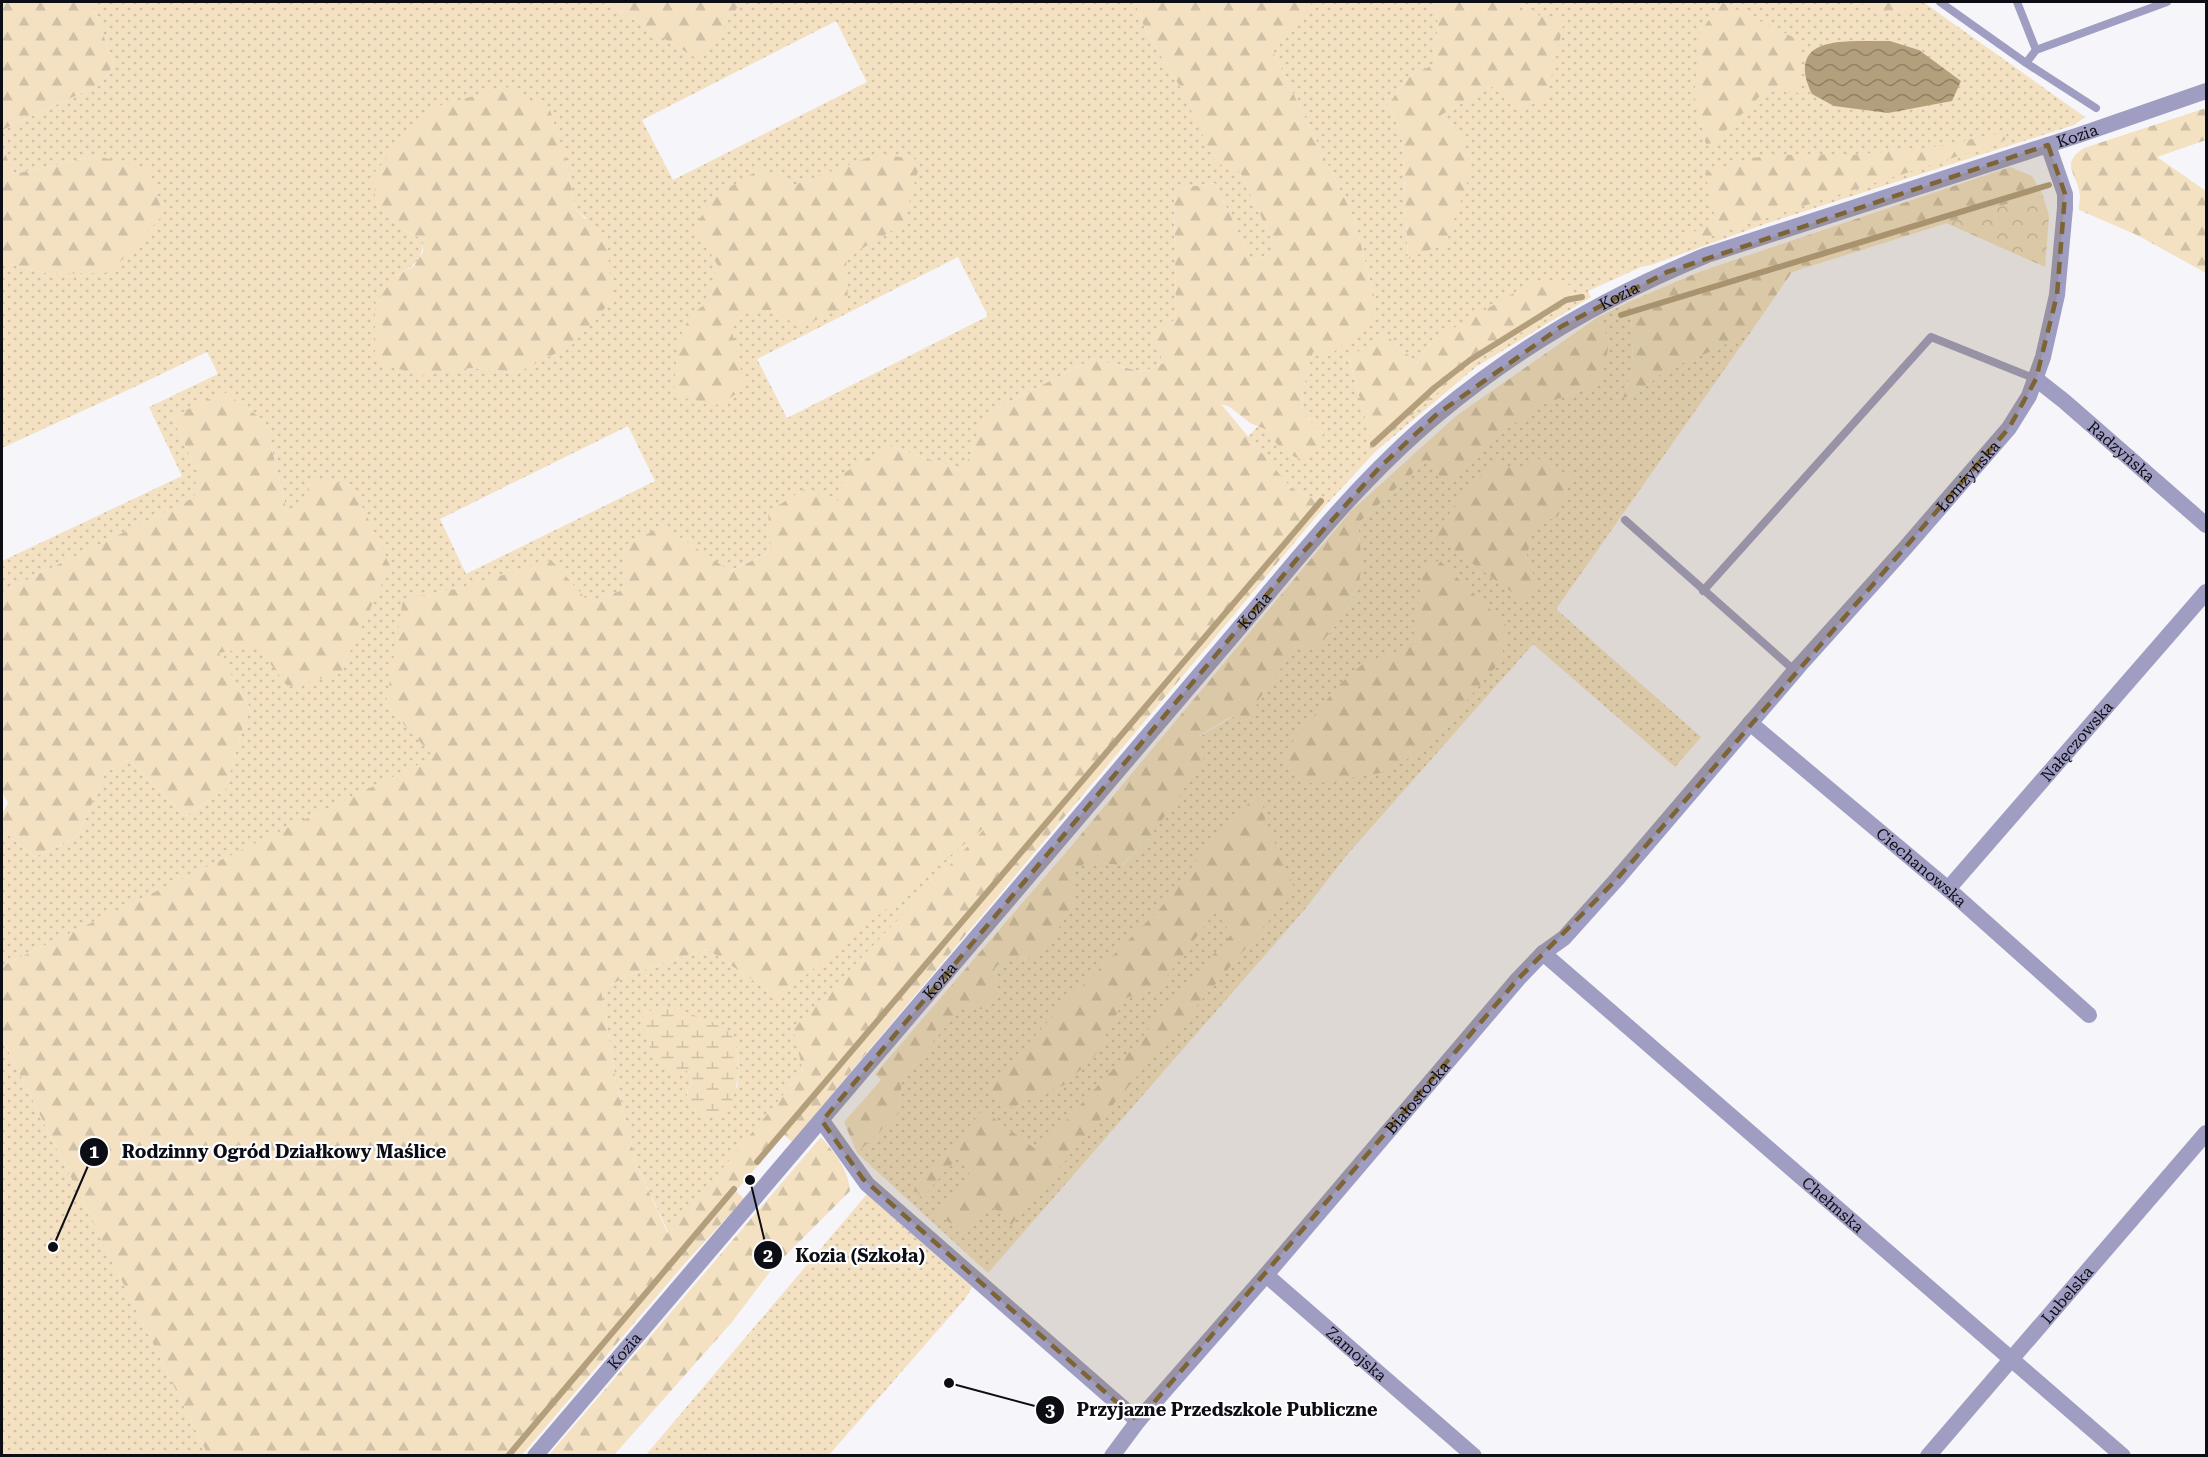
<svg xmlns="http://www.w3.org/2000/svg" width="2208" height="1457" viewBox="0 0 2208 1457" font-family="'Roboto Serif',serif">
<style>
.grass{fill:url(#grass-dots);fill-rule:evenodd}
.forest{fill:url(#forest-firs);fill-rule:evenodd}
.wetland{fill:url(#wetland-marsh)}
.park{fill:url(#park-crowns)}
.water{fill:url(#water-waves)}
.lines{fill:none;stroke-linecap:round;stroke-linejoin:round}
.stream{stroke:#b39f7c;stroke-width:6}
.lane{stroke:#9f9ec2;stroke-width:8}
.street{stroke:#9f9ec2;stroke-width:16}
.marked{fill:#7c6435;fill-opacity:0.2;stroke:#7c6435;stroke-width:4.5;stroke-dasharray:12 8;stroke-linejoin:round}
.labels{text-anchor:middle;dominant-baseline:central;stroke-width:4.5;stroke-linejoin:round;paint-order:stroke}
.street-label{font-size:16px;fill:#0d0d16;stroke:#fff}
.leader{fill:none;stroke:#0d0d16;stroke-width:2}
.callout-dot{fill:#0d0d16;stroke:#fff;stroke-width:2}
.mark-label{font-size:18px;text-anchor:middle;font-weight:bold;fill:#fff}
.callout-label{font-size:18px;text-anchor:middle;font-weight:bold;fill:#0d0d16;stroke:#fff;stroke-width:4.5;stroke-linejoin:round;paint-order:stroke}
</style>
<defs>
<pattern id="grass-dots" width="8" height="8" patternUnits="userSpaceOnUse" patternTransform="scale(1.5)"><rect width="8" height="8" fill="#f3e1c2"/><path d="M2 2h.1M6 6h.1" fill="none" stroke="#cfc0a6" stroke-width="1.8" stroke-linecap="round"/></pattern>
<pattern id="forest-firs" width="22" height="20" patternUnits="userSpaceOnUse" patternTransform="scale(1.5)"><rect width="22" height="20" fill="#f3e1c2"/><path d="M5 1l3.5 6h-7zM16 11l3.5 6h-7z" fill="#cfc0a6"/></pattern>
<pattern id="wetland-marsh" width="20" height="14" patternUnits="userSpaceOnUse" patternTransform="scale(1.5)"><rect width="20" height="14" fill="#f3e1c2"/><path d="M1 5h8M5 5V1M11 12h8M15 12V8" fill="none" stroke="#cfc0a6"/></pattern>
<pattern id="park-crowns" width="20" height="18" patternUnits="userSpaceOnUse" patternTransform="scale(1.5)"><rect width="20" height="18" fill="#f3e1c2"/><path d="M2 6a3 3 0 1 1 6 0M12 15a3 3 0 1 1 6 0" fill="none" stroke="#cfc0a6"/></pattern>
<pattern id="water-waves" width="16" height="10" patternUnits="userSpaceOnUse" patternTransform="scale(1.5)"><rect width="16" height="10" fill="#b39f7c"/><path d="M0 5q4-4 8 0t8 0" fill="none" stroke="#908065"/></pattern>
</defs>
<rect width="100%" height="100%" fill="#f5f5fa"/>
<!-- grass -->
<path class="grass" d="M91,2h513l96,58 41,-58h394l11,30 33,53 61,87 37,78 -25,11 -37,-78 -41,6 2,130 -12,44 -21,9 -50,-13 -107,55 -19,49 -11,5 -67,-22 -50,55 -68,51 -42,19 -66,-45 -36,63 -38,13 -124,-15 -61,12 -18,106 49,52 -433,209v-136l33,27 43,-21 27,-63 24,-13 56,56 40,-26 24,-84 -31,-53 39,-8 43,-136 -13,2 -22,-90 -93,-4 25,53 -2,28 -193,94v-31l180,-85 -33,-69 69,-33 -11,-22 -64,31 -141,65v-186l47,12 47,-118 -82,18 -12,-27v-17l99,-46 13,-20zM836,21l31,61 -194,98 -31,-60zM566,159l9,50 11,9 -67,154 -48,-4 -50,7 -26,-99c18,-10 28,-14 28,-37 -20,-7 -32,-20 -47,-34zM958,257l30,59 -201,102 -30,-59zM628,426l27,55 -189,93 -26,-55z
M1289,2h144l5,14 -3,48 -27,13 -20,28 14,31 6,123 53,-122 -20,-22 52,-29 28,-75 -6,-9h408l162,115 -11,8 -309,99 -114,41 -10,2 -53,24 3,6 -115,70 -101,85 -49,53 -35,-17 -43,-51 10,-11 12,5 53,3 -21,-21 1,-24 10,-38 61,-56 -20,-77 -81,-166 -18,-3zM1890,41l29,9 42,31 -100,-39zM1565,305l-93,58 -36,29 -66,43 -21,-76 35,-26 33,30 16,-23z
M1631,301l2,67 -10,30 17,-6 25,-22 47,-19 40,-21 -196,279 145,128 -26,30 -142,-123 -187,212 -41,53 -317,364 -131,-120 40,-38 5,-33 18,-26 42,-48h25l10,-15 -3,-24 11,-11 33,-1 37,-53 -3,-30 14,-12 37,3 27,-28 49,-100 58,-35 40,-57 20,2c18,-19 42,-48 44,-77 1,-15 -2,-32 -3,-47l69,-63 22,27 20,-30 69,-51 53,-19 18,-46 -11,-24z
M997,816l-203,213 9,42 -134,163 -33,-71 -20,-81 -15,-92 30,-16 76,-25 59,40 10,10zM658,1006c21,5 69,16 77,39 5,13 3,29 2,42l-38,28c-12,-12 -17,-19 -6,-34l-2,-7 -6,-5 -3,1z
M2,1038l206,417h-206z
M867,1194l105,93 -7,12 -136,156 -184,1z"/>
<!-- forest -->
<path class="forest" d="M2,2h89l23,62 -13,20 -99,46z
M604,2h137l-40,59z
M1135,2h177l-39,50 81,166 20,77 -2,22 -10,12 -33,27 -16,-4 -10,37 -1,24 21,21 -7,18 -14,8c-14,-6 -28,-14 -32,-29l-20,-8 -20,-16 -9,-3 70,84 35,17 -534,637 -8,-7 -48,56 8,8 -58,63 -164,193h-314l-206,-417v-72l432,-209 -48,-52 17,-106 62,-12 86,-27 38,42 37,-13 -1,-44 38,-19 67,45 41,-19 -3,-40 36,-23 35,12 5,-28 45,-27 67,22 11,-6 19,-48 107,-55 49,13 22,-9 -15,-29 27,-15 -2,-130 41,-6 37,78 25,-11 -37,-78 -24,-9 -37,-78 -33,-53zM991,822l-198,207 10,42 -135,163 -32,-71 -20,-81 -15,-92 30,-16 76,-25 59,40 10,11z
M1433,2h82l6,9 43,10 -18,79 -31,10 -22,-24 -52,29 20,22 11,32 -26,74 -38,16 -6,-123 -14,-31 20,-28 27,-13 3,-48z
M1721,2l78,38 2,53 -36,-2 -52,52 -7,1 -12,-46 6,-65z
M1860,2h57l-10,8 -29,1z
M506,87l44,23 16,49 9,50 32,31 5,60 -40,45 -53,27 -48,-4 -50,8 -46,-15v-57l20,-28 19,-10 9,-14v-13c-20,-7 -32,-20 -47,-34l-3,-31 58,-66z
M2206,108v32l-49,17 49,34v82l-69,-38 -58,-25c0,-5 1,-11 1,-15 -3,-23 -21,-30 4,-47z
M2007,132l-2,8 -9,4 -310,100 -2,-8 32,-14 -11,-49 45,-15 50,-4 51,1 77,-7z
M2,147l12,27 82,-18 53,13 14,46 -53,58 -61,1 -47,-12z
M878,154l43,6 -18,64 -57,34 2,46 -48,24 -26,-18h-34l-10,13 15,65 -26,17 -45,-9c2,-32 0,-74 32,-92l12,-38 -23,-39 18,-30 49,-29 32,17z
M2010,167l22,9 10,17 -250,79 -40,58 -40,21 -47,19 -25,22 -17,6 10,-30 -2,-67 68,-29z
M1533,282l38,3 -6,20 -93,58 -90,78 -12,-5 -21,-78 35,-25 33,30 16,-23z
M1598,317l11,24 -4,26 -4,13 -10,7 -53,19 -69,51 -20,31 -22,-28 -69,63c1,15 4,32 3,47 -2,28 -26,58 -44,77l-20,-2 -40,57 -2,18 -25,-3 -31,19 5,25 -54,76 -28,28 -36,-3 -14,12 3,30 -37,53 -33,1 -11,11 3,24 -11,16h-24l-42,47 -18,26 -5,33 -40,38 -13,-31 37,-42 -6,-6 193,-224 282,-338 106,-96z
M224,392l41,29 22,90 13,-2 12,-29 40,4 38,82 -50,108 -52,13 -31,-41 -38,7 30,53 -24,84 -40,26 -56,-56 -24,13 -27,63 -43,21 -33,-27v-16l6,-11 -6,-11v-200l192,-94 3,-28 -25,-53z
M1535,457l37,20 -14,39 -25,11 -6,29 11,31 -15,13 -90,-65 40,-52 21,-23 24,10z
M1440,561l69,67 -9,34 -67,77 -35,27 -18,7 -67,11 -23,-11 -7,-20 57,-69 25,-22 47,-16 12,-83z
M1261,790l4,30 30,70 -284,335 -17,-17 -32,21 -28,-15 38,-36 -14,-21 -36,41 -8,-10 69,-78 55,41 100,-109 41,-50 53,-58 -17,-22 -58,78 -32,8 -31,59 -30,28 -58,25 -19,-22 76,-83 96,-95 42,-55z
M821,1137c15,18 27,31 29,54l-78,78 -40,53 -118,133 -66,1z"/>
<!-- wetland -->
<path class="wetland" d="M658,1006c19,4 62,14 74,30 6,9 6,27 6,37 -2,17 -5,30 -15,44 -25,5 -47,-12 -30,-36l-2,-7 -6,-4 -14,4 -6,-3c-10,-18 -25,-35 -21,-56z"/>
<!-- park -->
<path class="park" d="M2042,193l7,23 -4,51 -99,-44z"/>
<!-- water -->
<path class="water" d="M1890,41l29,9 42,31 -9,20 -64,12 -54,-7 -22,-12c-29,-62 39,-52 78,-53z"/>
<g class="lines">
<!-- stream -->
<path class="stream" d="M1621,315l428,-130
M1373,444l61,-56 36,-28 96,-60 16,-3
M757,1162l564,-661
M508,1456l226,-267"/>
<!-- lane -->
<path class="lane" d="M1940,2l86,61 70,45
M2017,2l19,48
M2026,63l10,-13 131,-48
M1625,520l170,151
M1703,591l228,-254 105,42"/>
<!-- street -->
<g class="street">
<path id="s1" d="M2036,379l28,22 142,124"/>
<path id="s2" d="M1750,723l198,166 141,126"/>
<path id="s3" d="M1948,889l258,-297"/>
<path id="s4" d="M1543,953l580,503"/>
<path d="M822,1121l45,63 271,237"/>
<path id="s5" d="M1266,1275l208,181"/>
<path id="s6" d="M535,1456c161,-191 324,-380 485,-570 76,-89 151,-178 226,-266 60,-72 119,-145 191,-205 81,-68 172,-120 270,-160l372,-120 127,-44"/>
<path id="s7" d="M1112,1456l26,-35 128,-146 252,-296 25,-26 21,-15 53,-59 182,-213 107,-119 103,-119 20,-32 14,-39 14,-62 8,-87v-14l-17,-49"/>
<path id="s8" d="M1928,1456l278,-323"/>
</g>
</g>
<!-- marked area -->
<path class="marked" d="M2048,145l17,49 -8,101 -21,84 -27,49 -392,451 -99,100 -380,442 -275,-242 -41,-58 475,-562 82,-91 57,-53 126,-89 105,-54z"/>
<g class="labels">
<!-- street labels -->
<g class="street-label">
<text stroke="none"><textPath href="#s6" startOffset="2082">Kozia</textPath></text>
<text stroke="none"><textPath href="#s6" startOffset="1596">Kozia</textPath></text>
<text stroke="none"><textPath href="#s1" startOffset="112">Radzyńska</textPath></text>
<text stroke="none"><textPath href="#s7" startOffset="1302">Łomżyńska</textPath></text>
<text stroke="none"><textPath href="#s6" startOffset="1110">Kozia</textPath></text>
<text stroke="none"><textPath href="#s3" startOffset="196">Nałęczowska</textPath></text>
<text stroke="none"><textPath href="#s2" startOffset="224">Ciechanowska</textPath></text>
<text stroke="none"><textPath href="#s6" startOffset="624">Kozia</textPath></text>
<text stroke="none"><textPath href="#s7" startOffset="471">Białostocka</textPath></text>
<text stroke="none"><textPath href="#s4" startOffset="384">Chełmska</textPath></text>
<text stroke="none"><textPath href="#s8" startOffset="213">Lubelska</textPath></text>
<text stroke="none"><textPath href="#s6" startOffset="138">Kozia</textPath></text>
<text stroke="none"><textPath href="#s5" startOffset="120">Zamojska</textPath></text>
</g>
</g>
<!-- callouts -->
<path class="leader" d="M53 1247L94 1152M750 1180L768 1255M949 1383L1050 1410"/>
<g class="callout-dot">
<circle cx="53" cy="1247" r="6"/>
<circle cx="750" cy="1180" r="6"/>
<circle cx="949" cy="1383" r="6"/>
<circle cx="94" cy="1152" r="15"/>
<circle cx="768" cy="1255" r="15"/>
<circle cx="1050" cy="1410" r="15"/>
</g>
<g class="mark-label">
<text x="94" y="1158">1</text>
<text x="768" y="1262">2</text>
<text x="1050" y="1416">3</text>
</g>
<g class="callout-label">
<text x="284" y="1158">Rodzinny Ogród Działkowy Maślice</text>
<text x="860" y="1262">Kozia (Szkoła)</text>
<text x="1227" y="1416">Przyjazne Przedszkole Publiczne</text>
</g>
<!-- border -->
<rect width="2208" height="1457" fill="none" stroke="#0d0d16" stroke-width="6"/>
</svg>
